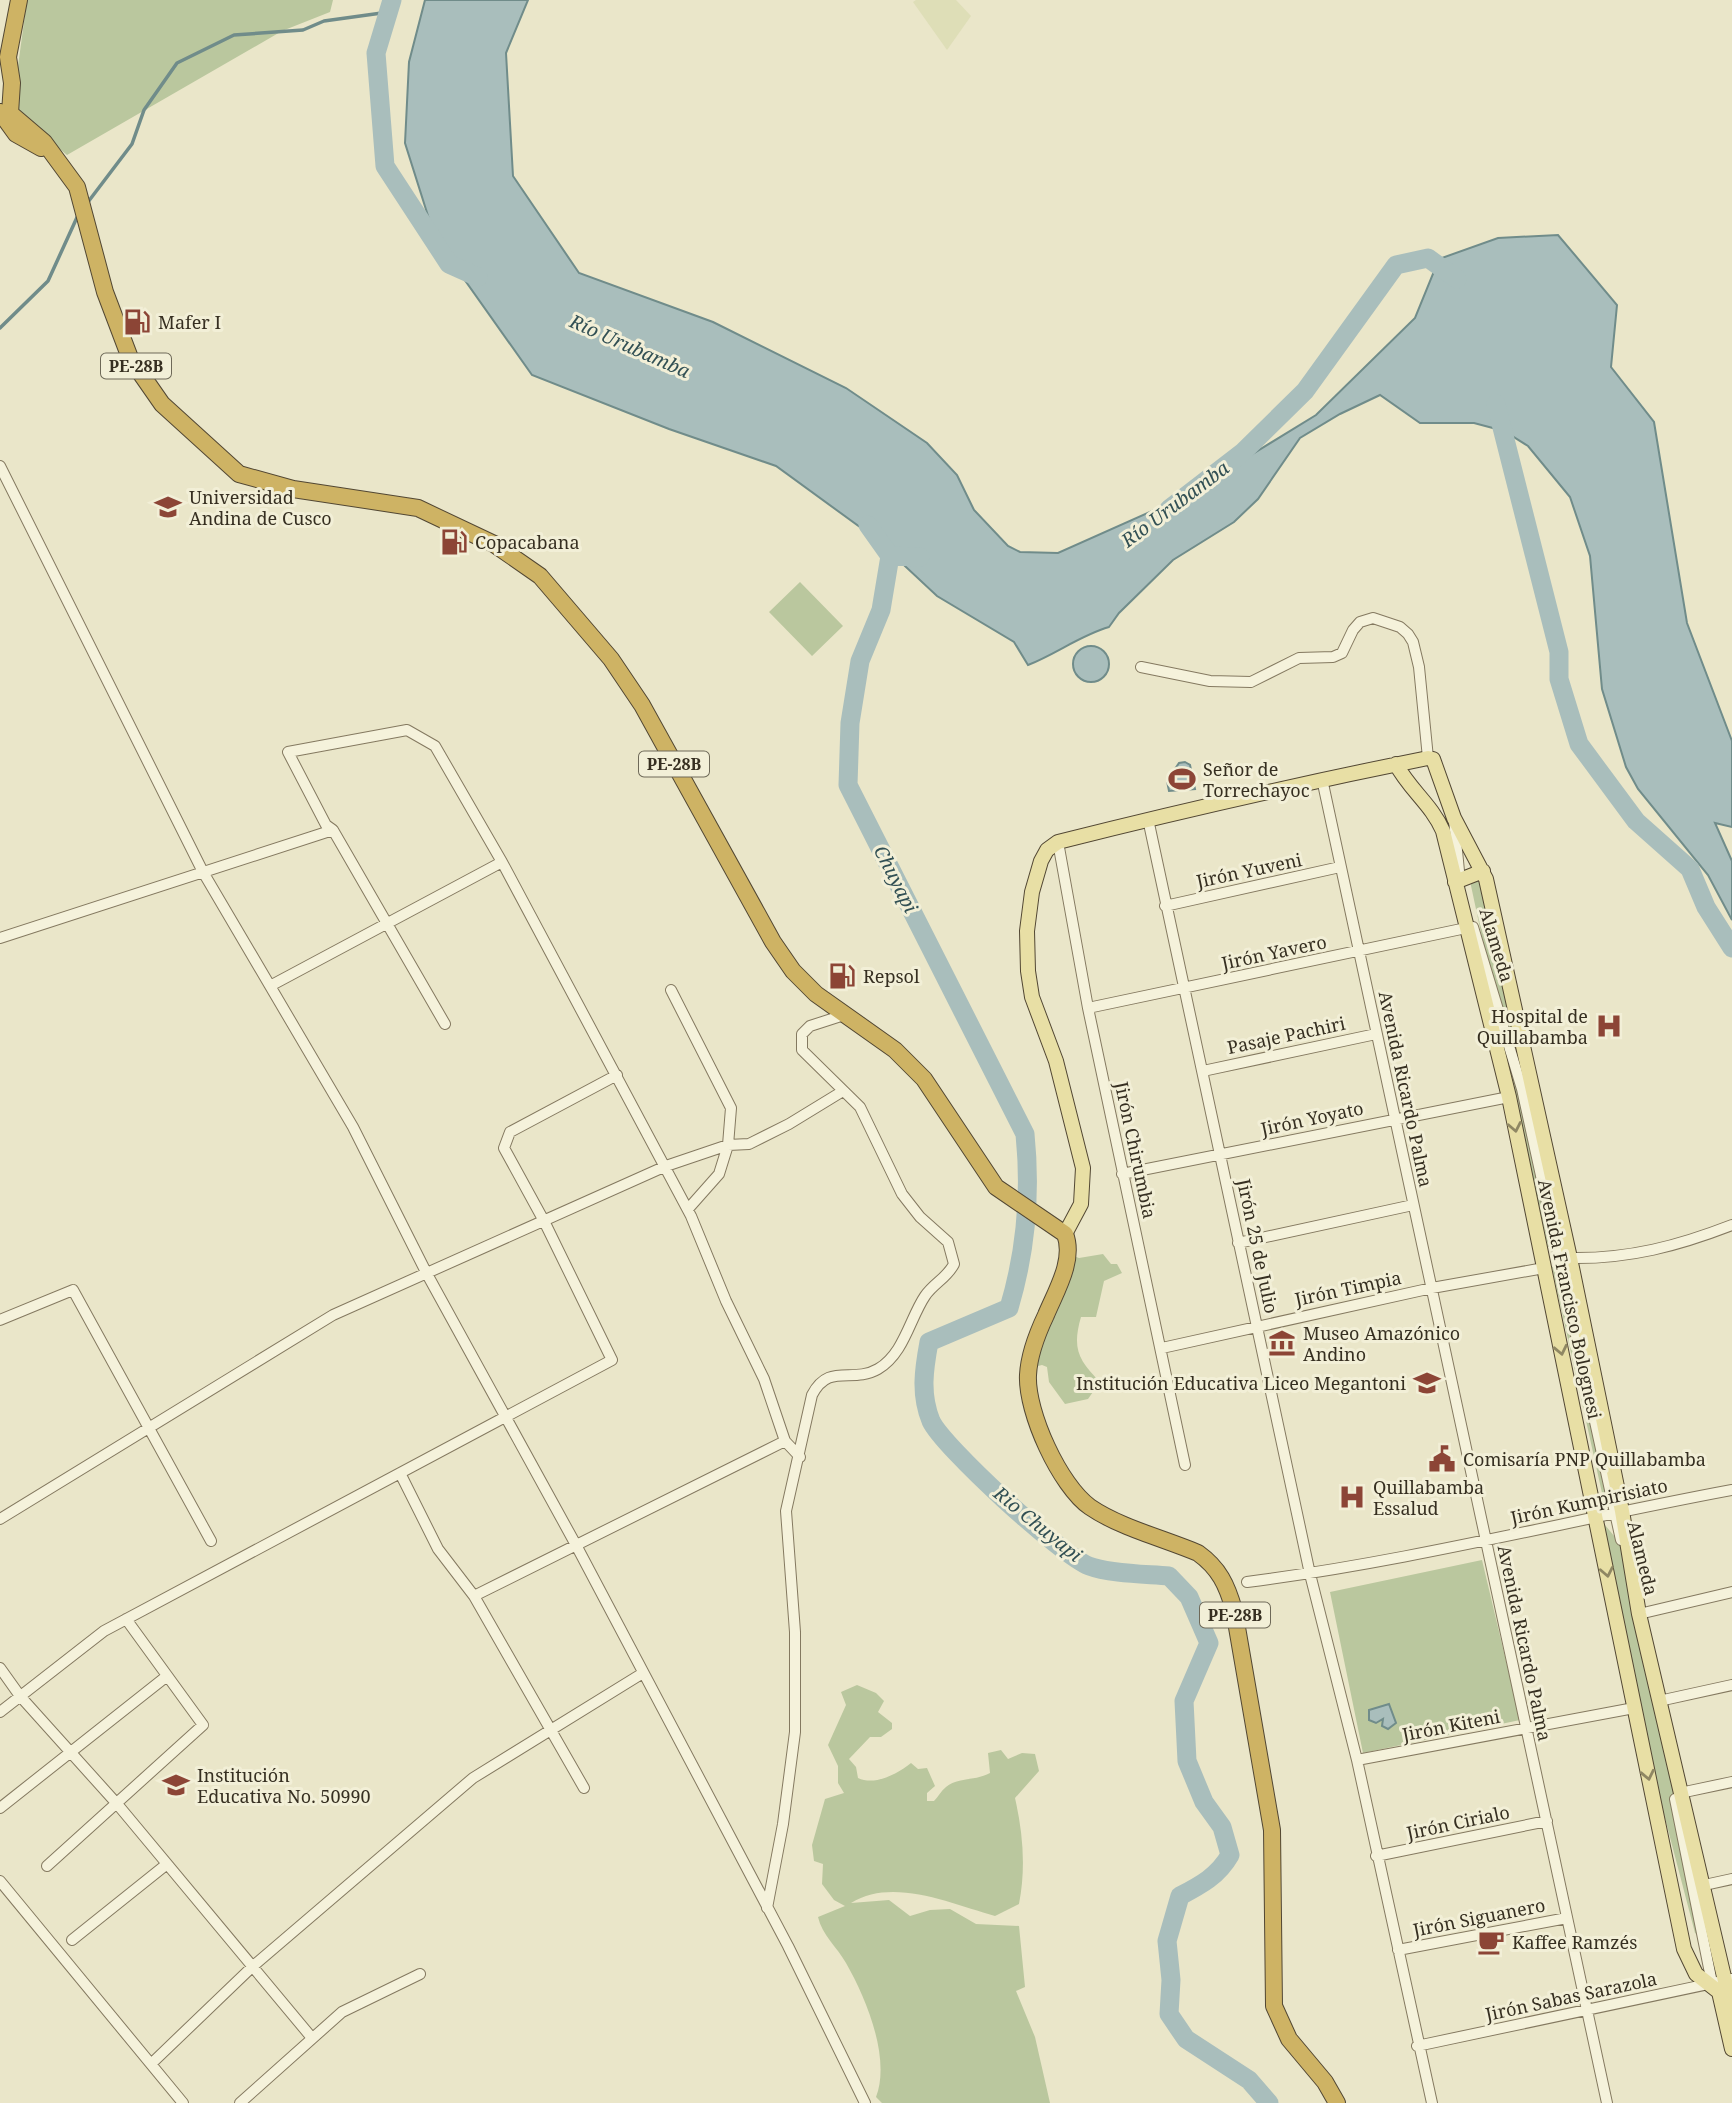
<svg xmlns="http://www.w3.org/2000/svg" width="1732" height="2103" viewBox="0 0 1732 2103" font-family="'Noto Serif',serif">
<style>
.farmland{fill:#dedeb7}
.green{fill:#bac79e}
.water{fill:#a9bebc;stroke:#708c8a;stroke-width:2}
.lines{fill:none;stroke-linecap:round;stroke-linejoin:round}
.stream{stroke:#708c8a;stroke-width:3.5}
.river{stroke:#a9bebc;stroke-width:19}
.minor-casing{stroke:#847960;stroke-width:12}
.major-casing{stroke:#524733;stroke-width:16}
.highway-casing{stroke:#524733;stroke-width:18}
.minor{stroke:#f5f2db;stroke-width:10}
.major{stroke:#e8dfa5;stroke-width:14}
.highway{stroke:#ceb364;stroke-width:16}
.oneway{stroke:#8f8763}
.labels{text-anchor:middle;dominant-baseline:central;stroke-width:6;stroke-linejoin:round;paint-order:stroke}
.shield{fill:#f2efd7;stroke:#6e6958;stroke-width:2}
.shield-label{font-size:16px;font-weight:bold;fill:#362f21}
.poi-label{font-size:18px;fill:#362f21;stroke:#f2efd7;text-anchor:start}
.street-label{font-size:18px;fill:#362f21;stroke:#f2efd7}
.water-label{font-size:19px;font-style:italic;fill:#325054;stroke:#f2efd7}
</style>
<rect width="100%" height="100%" fill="#eae6c9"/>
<!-- farmland -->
<path class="farmland" d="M916,0h40l15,16 -24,34 -34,-48z"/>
<!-- green -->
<path class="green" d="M27,0h306l-3,12 -48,19 -215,124 -55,-45z
M800,582l43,44 -31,30 -43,-44z
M1485,876l79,367 -16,4 -78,-366z
M1068,1254l11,4 24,-4 8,10h6l5,9 -18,8 -8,36h-15c-9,31 -3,43 19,65l-12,17 -23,5 -16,-22 -2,-15 -5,-2 -12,3z
M1568,1264l52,235 -16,3 -52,-235z
M1605,1525l19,23 35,153 44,237 -8,-5 -81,-310 -15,-81z
M1482,1560l38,160 -157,33 -33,-161z
M857,1685l19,8 8,8 -6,11 14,11v6l-11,8h-11l-21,22 7,8 2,11c17,8 39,-4 53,-15l7,6 9,-1 8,18 -8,7v8h7c4,-4 7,-10 12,-14 12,-10 30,-6 44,-14l-2,-20 13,-3 7,9 14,-6 13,1 4,17 -24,27c8,35 11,70 4,106l-24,12c-44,-12 -102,-39 -144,-13l38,-3 21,16 20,-6 20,-1 26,15 43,2 6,61 -9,4 19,46 15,66h-168l-6,-6c15,-39 -10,-99 -30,-134 -9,-16 -24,-28 -28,-46l27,-11 -11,-6 -12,-16 1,-20 -9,-3 -2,-16 13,-46 19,-6 -6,-10v-17l-10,-21 18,-40 -5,-13z"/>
<!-- water -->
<path class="water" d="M425,0h103l-22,53 7,123 66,97 134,49 133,66 81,55 30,32 17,35 34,36 12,6 38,1 121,-54 137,-84 99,-97 24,-59 59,-21 60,-3 59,70 -6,62 43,55 33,201 45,118v86l-17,-4 17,38v59l-24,-45 -70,-86 -12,-22 -24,-78 -12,-133 -20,-59 -42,-51 -24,-15 -30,-8h-54l-40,-28 -40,19 -40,24 -42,61 -24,23 -61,38 -54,53 -10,14c-28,8 -53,27 -81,38l-14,-23 -77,-46 -62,-58 -99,-72 -107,-37 -137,-54 -97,-137 -30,-95 4,-81z
M1073 664a18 18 0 1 1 36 0a18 18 0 1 1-36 0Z
M1185,762l5,3 5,24 -26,2 -2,-10 12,-18z
M1389,1704l7,19 -8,6 -6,-3 1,-7 -7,4 -7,-3v-10z"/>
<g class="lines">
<!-- stream -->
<path class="stream" d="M88,202l44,-58 12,-34 33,-47 57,-28 69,-5 21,-9 65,-9
M0,328l48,-47 31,-68"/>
<!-- river -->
<path class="river" d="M392,0l-16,53 9,113 64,98 29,13
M1496,404l63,248v27l20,65 57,77 54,48 16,38 26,41
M1169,509l74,-57 62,-61 91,-126 32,-7 29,21
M868,525l22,31 30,1
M890,556l-9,54 -21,51 -10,62 -2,62 177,349c6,59 1,117 -16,174l-80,34c-5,27 -9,52 2,79 12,26 130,134 158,145 21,8 58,8 80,10l20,21 20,46 -25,58 3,60 17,41 18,25 8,28c-12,21 -29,30 -50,41l-13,45 4,39 -2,34 17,25 63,41 20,23"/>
<!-- minor casing -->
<g class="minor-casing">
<path id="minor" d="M0,466l203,406 150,255 74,147 149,271 212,401 77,157
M1141,667l69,14 41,1 48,-24 34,-1 9,-4 11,-23 7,-8 13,-4 27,9 8,7 5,8 6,25 9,91
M1322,779l285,1324
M1148,819l162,755 47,186 75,343
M1454,820l5,51
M333,830l-7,-5 -38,-73 119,-22 28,16 67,116 189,354 35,85 38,78 21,62 15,16
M1058,842l30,166 97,457
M1165,906l175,-39
M1473,927l49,162 99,451
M0,938l333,-108 112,194
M270,986l232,-124
M671,990l60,118 -3,37 -9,29 -31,35
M1088,1008l378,-80
M1203,1071l173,-37
M1122,1174l387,-77
M1238,1243l175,-38
M1570,1258c59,1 108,-12 162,-33
M0,1320l73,-30 138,251
M1162,1348l270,-60 112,-20
M400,1473l38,76 36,47 110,192
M0,1519l333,-204 333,-149 62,-21 21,-1 40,-20 54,-33
M1247,1582c164,-21 323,-62 485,-92
M474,1596l311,-155
M1639,1614l93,-22
M0,1668l20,28 98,109 194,233
M1659,1701l73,-16
M0,1712l104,-81 508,-271 -68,-139 -40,-73 6,-16 107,-57
M1357,1760l277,-52
M1680,1793l52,-11
M1675,1799l37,184
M0,1808l167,-132
M1376,1856l171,-35
M47,1866l156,-141 -77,-106
M0,1881l183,222
M1700,1886l32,-7
M767,1908l16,-84 12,-92v-100l-9,-121 26,-116c17,-33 40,-11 66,-26 26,-15 32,-51 47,-73 9,-13 22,-18 29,-32l-6,-22 -28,-25 -18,-23 -42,-87 -58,-57v-16l8,-8 34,-11
M72,1940l95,-76
M1398,1950l169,-32
M1417,2046l315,-67
M151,2064l101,-97 221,-189 170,-105
M240,2103l102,-91 78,-38"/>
</g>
<!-- major casing -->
<g class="major-casing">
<path id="major" d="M1396,764c13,25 36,41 47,67l66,266 175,852 12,25 23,18 13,57
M1455,882l28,-11
M1065,1234l16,-30 2,-36 -27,-107 -24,-64 -4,-26 -1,-40 5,-39 9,-31 6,-11 11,-8c123,-31 246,-59 370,-84l5,1 21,59 32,61 84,379 52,253 17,103 93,397"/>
</g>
<!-- highway casing -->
<g class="highway-casing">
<path id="highway" d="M19,0l-11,57 4,26 -2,30 34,29 33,45 28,105 25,66 32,46 77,70 54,15 125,19 76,36 46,32 71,83 31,46 131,237 20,29 23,23 79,56 29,29 72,108 69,47c10,26 -9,57 -19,81 -9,19 -17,39 -18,60 -2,37 32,111 62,132 29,20 75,32 108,46 21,15 29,32 36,57l38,220 2,176 15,33 36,43 12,21
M0,112l16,22 25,14"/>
</g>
<!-- minor -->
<use href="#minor" class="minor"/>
<!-- major -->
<use href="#major" class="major"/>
<!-- highway -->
<use href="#highway" class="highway"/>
</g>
<!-- one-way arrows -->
<defs><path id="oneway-chevron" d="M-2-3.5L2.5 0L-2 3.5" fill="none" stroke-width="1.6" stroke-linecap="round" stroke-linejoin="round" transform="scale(1.75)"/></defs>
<g class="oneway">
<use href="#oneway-chevron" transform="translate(1515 1127) rotate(79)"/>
<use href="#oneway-chevron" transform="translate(1561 1350) rotate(78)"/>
<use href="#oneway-chevron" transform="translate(1607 1572) rotate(79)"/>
<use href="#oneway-chevron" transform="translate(1648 1775) rotate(78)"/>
</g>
<!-- icons -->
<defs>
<g id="fuel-bare" transform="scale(2.1)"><path d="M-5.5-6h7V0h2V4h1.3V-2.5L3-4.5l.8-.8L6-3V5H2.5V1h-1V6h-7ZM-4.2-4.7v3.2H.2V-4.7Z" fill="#8c4536" stroke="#f2efd7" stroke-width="2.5" paint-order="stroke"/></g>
<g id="university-bare" transform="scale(2.1)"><path d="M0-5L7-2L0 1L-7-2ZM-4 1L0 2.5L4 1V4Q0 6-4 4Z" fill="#8c4536" stroke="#f2efd7" stroke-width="2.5" paint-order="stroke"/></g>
<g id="stadium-bare" transform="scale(2.1)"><path d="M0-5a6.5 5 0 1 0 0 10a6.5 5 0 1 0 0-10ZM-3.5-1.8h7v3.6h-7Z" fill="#8c4536" stroke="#f2efd7" stroke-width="2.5" paint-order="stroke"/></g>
<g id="hospital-bare" transform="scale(2.1)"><path d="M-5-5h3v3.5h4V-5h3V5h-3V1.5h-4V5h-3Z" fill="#8c4536" stroke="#f2efd7" stroke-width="2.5" paint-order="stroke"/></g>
<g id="museum-bare" transform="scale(2.1)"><path d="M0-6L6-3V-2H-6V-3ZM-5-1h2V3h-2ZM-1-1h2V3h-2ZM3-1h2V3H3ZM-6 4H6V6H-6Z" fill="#8c4536" stroke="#f2efd7" stroke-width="2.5" paint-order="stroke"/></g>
<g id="school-bare" transform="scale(2.1)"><path d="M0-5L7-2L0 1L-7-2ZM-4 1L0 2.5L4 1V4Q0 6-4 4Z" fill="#8c4536" stroke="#f2efd7" stroke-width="2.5" paint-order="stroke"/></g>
<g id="civic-bare" transform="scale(2.1)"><path d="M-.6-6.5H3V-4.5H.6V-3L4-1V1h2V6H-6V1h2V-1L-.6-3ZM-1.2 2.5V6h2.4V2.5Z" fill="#8c4536" stroke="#f2efd7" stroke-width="2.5" paint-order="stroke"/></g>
<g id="cafe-bare" transform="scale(2.1)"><path d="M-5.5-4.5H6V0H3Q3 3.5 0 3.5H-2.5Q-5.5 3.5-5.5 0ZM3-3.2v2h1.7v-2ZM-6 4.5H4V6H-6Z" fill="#8c4536" stroke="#f2efd7" stroke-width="2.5" paint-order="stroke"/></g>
</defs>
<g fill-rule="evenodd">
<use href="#fuel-bare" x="137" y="322"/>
<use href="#university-bare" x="168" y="507"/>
<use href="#fuel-bare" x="454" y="542"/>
<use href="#stadium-bare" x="1182" y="779"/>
<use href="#fuel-bare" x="842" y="976"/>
<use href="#hospital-bare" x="1609" y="1026"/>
<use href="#museum-bare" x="1282" y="1343"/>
<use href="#school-bare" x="1427" y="1383"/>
<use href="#civic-bare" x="1442" y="1459"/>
<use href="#hospital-bare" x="1352" y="1497"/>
<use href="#school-bare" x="176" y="1785"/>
<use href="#cafe-bare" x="1491" y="1942"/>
</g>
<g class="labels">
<!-- shield labels -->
<g class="shield">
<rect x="101" y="353.5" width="70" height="25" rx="5"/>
<rect x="639" y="751.5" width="70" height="25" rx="5"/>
<rect x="1200" y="1602.5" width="70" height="25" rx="5"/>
</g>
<g class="shield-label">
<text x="136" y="366">PE-28B</text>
<text x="674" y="764">PE-28B</text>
<text x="1235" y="1615">PE-28B</text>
</g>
<!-- poi labels -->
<g class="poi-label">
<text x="158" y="322">Mafer I</text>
<text x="189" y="497">Universidad<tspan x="189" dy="21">Andina de Cusco</tspan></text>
<text x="475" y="542">Copacabana</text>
<text x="1203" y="769">Señor de<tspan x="1203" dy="21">Torrechayoc</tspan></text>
<text x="863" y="976">Repsol</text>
<text x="1588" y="1016" text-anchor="end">Hospital de<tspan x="1588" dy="21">Quillabamba</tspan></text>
<text x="1303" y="1333">Museo Amazónico<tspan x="1303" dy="21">Andino</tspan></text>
<text x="1406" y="1383" text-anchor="end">Institución Educativa Liceo Megantoni</text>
<text x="1463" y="1459">Comisaría PNP Quillabamba</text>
<text x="1373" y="1487">Quillabamba<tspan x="1373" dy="21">Essalud</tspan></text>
<text x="197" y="1775">Institución<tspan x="197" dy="21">Educativa No. 50990</tspan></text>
<text x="1512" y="1942">Kaffee Ramzés</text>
</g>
<!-- street labels -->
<g class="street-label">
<text transform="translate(1249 870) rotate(-12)">Jirón Yuveni</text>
<text transform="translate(1497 945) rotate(73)">Alameda</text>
<text transform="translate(1274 952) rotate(-12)">Jirón Yavero</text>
<text transform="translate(1286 1035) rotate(-12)">Pasaje Pachiri</text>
<text transform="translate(1406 1089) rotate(78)">Avenida Ricardo Palma</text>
<text transform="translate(1312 1118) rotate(-12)">Jirón Yoyato</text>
<text transform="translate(1136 1150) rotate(78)">Jirón Chirumbia</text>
<text transform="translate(1258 1246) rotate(78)">Jirón 25 de Julio</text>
<text transform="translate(1348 1288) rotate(-12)">Jirón Timpia</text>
<text transform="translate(1570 1299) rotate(78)">Avenida Francisco Bolognesi</text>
<text transform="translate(1589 1501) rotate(-12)">Jirón Kumpirisiato</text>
<text transform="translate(1643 1558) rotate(76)">Alameda</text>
<text transform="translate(1525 1643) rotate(78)">Avenida Ricardo Palma</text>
<text transform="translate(1451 1725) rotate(-11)">Jirón Kiteni</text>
<text transform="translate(1458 1822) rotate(-12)">Jirón Cirialo</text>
<text transform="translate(1479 1917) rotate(-11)">Jirón Siguanero</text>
<text transform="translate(1571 1996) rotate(-12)">Jirón Sabas Sarazola</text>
</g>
<!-- water labels -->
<g class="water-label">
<text transform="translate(630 346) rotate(24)">Río Urubamba</text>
<text transform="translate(1175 504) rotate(-37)">Río Urubamba</text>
<text transform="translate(896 879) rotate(63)">Chuyapi</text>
<text transform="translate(1038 1524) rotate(39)">Rio Chuyapi</text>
</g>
</g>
</svg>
